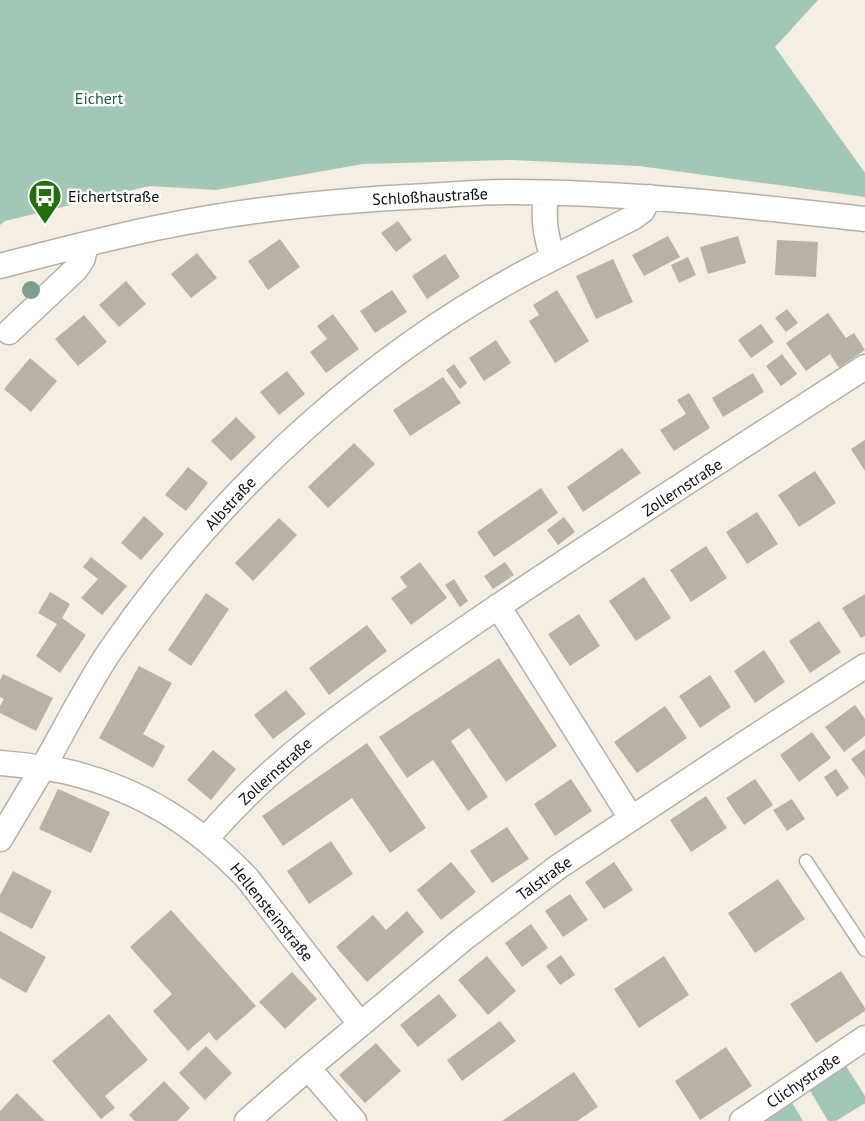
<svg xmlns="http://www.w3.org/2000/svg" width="865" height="1121" viewBox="0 0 865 1121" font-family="'PT Sans',sans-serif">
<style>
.green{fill:#a2c8b5}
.building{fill:#b7b1a7}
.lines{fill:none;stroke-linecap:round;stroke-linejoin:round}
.service-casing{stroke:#b6afa5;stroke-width:15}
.minor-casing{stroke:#b6afa5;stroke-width:27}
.service{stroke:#fff;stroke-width:12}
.minor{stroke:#fff;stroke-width:24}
.tree{fill:#7f9e8c}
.labels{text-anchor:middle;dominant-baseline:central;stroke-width:5;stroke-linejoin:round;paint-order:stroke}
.park-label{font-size:16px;fill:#1f5c44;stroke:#fff}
.poi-label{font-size:16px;fill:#0f0d09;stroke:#fff;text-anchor:start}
.street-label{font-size:16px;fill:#0f0d09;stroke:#fff}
</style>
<rect width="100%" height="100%" fill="#f4eee3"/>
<!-- green -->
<path class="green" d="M0,0h818l-43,47 90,126v24l-226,-31 -127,-6 -149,4 -147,26 -67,-4 -144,35 -5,4z
M846,1066l19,30v7l-29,18h-8l-19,-32z
M790,1099l13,22h-48z"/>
<!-- building -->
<path class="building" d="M398,221l14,19 -16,12 -15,-19z
M668,236l12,21 -36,19 -12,-21z
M738,236l8,27 -38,11 -8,-27z
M280,239l20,28 -32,23 -20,-29z
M777,240l41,2 -2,35 -41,-2z
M197,253l20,25 -26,20 -20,-24z
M445,254l15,23 -33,22 -15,-23z
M688,257l8,18 -17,8 -8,-18z
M613,259l20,43 -37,17 -20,-43z
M126,281l20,23 -27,23 -20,-22z
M392,290l15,22 -32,21 -15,-22z
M557,290l32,51 -34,22 -26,-42 10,-6 -6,-10z
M787,309l11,14 -12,9 -11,-14z
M828,313l18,25 8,-5 11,17 -26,18 -9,-14 -24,17 -20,-28z
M333,314l26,35 -33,24 -16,-21 17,-13 -10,-13z
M84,315l23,27 -29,24 -23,-27z
M761,324l13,18 -23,16 -13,-18z
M496,340l15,23 -27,18 -15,-23z
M782,354l15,20 -16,12 -15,-20z
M30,358l27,23 -26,31 -27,-23z
M454,364l13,19 -7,6 -14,-19z
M287,371l18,23 -26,21 -19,-23z
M753,373l11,19 -41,25 -11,-19z
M443,377l18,26 -51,33 -17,-26z
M689,393l21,35 -36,23 -14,-21 26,-16 -9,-14z
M236,417l20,20 -25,24 -20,-20z
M865,440v31l-14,-22z
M354,443l21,21 -47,44 -20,-21z
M622,448l19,25 -58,39 -16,-25z
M188,467l20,16 -22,28 -21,-16z
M815,471l21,32 -37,24 -21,-32z
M541,488l17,25 -64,44 -17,-25z
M757,512l21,32 -31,20 -21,-32z
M144,516l20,18 -23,26 -20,-17z
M564,517l11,15 -17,13 -11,-15z
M279,518l18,17 -44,46 -18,-18z
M706,546l21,32 -36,24 -21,-32z
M91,557l36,29 -25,29 -21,-17 17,-19 -15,-12z
M420,562l27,36 -36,27 -20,-27 16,-11 -7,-10z
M505,562l9,13 -21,14 -9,-13z
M644,577l27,41 -35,23 -27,-40z
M454,579l14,22 -8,6 -15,-22z
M50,592l20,12 -8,14 24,17 -26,38 -24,-17 21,-32 -19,-11z
M206,593l23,16 -38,57 -23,-16z
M865,594v42l-4,2 -19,-30z
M579,614l21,32 -30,20 -22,-32z
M819,621l22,31 -31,21 -21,-32z
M367,625l20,26 -58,44 -20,-27z
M764,650l21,32 -30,21 -21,-32z
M499,658l58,88 -51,36 -37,-54 -18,13 37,56 -20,14 -35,-51 -26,18 -28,-41z
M139,666l33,17 -29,51 22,12 -12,22 -54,-30z
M3,674l50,24 -17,33 -36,-18v-7l4,-7 -4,-2v-17z
M710,675l21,32 -31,21 -21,-32z
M286,690l20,24 -33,25 -19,-24z
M855,705l10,14v17l-21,16 -19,-25z
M665,706l22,32 -50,35 -23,-31z
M812,732l19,26 -32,24 -19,-27z
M367,743l59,85 -36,25 -38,-55 -69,48 -21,-30z
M865,749v29l-14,-19z
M213,750l23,19 -25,31 -24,-20z
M836,769l13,19 -12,9 -13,-20z
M571,779l21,32 -37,25 -21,-32z
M755,779l18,26 -29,20 -18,-27z
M58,789l52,23 -19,41 -52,-24z
M706,796l21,32 -36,24 -21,-32z
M792,799l13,20 -18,12 -14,-21z
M507,827l22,32 -37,24 -22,-32z
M331,841l22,33 -44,30 -22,-33z
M451,862l25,30 -35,28 -24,-30z
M614,862l19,28 -29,19 -19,-27z
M13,871l39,20 -20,38 -32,-17v-17z
M778,879l27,40 -50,34 -27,-40z
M570,894l18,26 -25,17 -18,-26z
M171,910l85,96 -40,35 -7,-9 -21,19 -35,-40 19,-17 -42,-47z
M407,911l17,21 -57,50 -31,-35 37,-32 13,15z
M531,924l17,24 -26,19 -17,-24z
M0,931l46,26 -20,36 -26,-15z
M561,955l14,20 -15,10 -14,-19z
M487,956l29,35 -28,24 -30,-35z
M664,956l25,39 -50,33 -25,-39z
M841,971l24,37v3l-49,32 -26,-39z
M292,972l25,27 -32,30 -26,-27z
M439,994l18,22 -39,31 -18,-22z
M109,1014l39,46 -43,36 10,12 -14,11 -49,-58z
M500,1021l16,20 -54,40 -15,-21z
M376,1043l25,28 -36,32 -26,-28z
M206,1046l26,27 -27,27 -26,-27z
M726,1047l26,39 -52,34 -25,-39z
M574,1072l24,35 -21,14h-75z
M164,1081l26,27 -13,13h-42l-6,-6z
M17,1093l28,28h-45v-10z"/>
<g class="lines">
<!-- service casing -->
<g class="service-casing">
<path id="service" d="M806,861l59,89"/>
</g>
<!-- minor casing -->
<g class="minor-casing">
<path id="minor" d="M553,258l81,-41 8,-6 8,-14
M0,266c57,-15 114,-30 171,-41 85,-17 171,-25 256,-29 28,-2 55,-4 82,-4 119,0 237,14 356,27
M9,332l67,-63 7,-11 3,-14
M498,606l133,212
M0,763c22,2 46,4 68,9 72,17 128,53 179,106l113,146
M0,839c14,-23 28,-47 42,-70 23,-40 42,-79 68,-118 111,-162 266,-305 443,-393 -8,-24 -10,-39 -7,-65
M206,839c74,-87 163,-144 256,-208 133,-91 269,-177 403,-264
M308,1068l46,53
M247,1121l61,-53 155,-129 95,-72 186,-123 121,-78
M742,1121l123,-83"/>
</g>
<!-- service -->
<use href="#service" class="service"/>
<!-- minor -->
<use href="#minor" class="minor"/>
</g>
<!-- trees -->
<circle class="tree" cx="31" cy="290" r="9"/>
<!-- icons -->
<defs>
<g id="bus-pin" transform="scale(1.725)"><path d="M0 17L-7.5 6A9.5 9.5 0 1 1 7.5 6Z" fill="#236e0f" stroke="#fff"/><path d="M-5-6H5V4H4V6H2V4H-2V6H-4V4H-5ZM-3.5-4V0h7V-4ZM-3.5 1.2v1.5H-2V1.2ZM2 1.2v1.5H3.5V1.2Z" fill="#fff"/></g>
</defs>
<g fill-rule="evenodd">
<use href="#bus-pin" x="45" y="196"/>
</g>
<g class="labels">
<!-- park labels -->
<g class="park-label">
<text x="99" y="98">Eichert</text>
</g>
<!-- poi labels -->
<g class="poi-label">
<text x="68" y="196">Eichertstraße</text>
</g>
<!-- street labels -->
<g class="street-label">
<text transform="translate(430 196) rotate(-3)">Schloßhaustraße</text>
<text transform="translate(682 487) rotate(-33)">Zollernstraße</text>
<text transform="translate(230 503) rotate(-47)">Albstraße</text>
<text transform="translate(275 771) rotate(-42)">Zollernstraße</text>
<text transform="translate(544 878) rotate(-36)">Talstraße</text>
<text transform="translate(272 912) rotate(51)">Hellensteinstraße</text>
<text transform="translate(803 1080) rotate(-34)">Clichystraße</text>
</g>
</g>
</svg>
